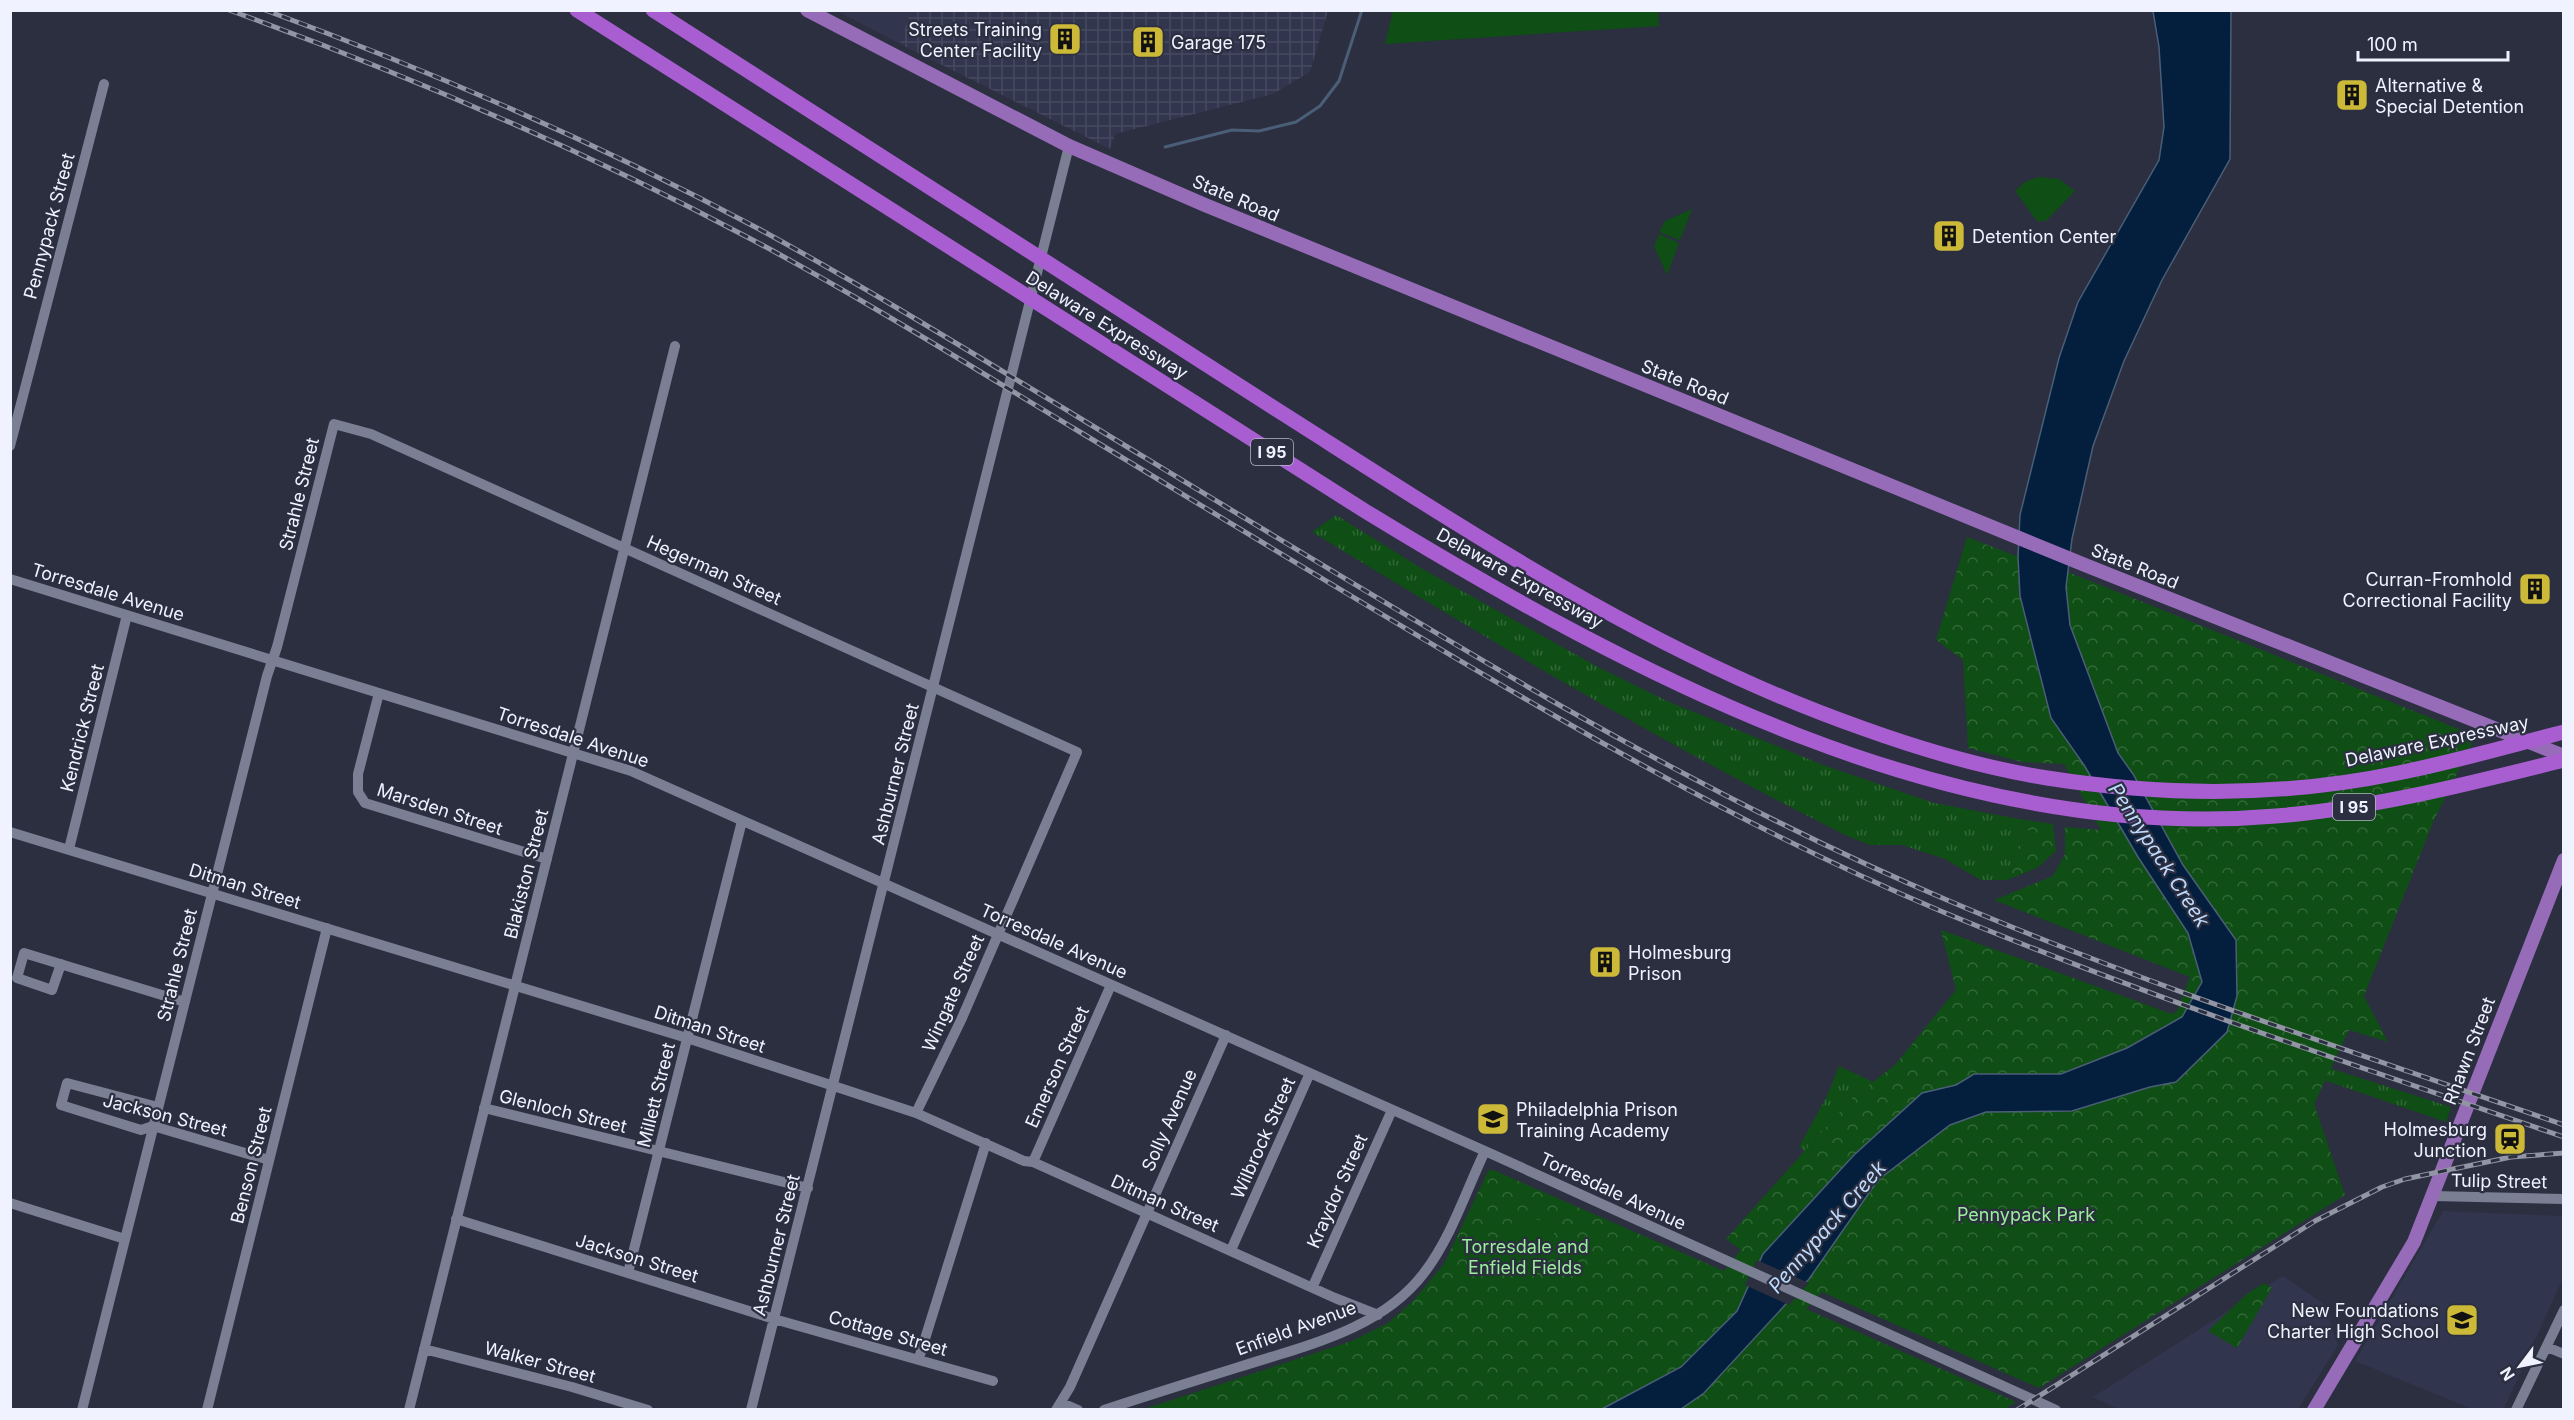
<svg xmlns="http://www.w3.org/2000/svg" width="2574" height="1420" viewBox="0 0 2574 1420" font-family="Inter,sans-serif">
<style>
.built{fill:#31364e}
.industrial{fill:url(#industrial-grid)}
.grass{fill:url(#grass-tufts)}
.forest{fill:url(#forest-crowns)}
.garden{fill:#0f4e14}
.water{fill:#041e3d;stroke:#4b5e77;stroke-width:1.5}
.pier{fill:#2b2f40}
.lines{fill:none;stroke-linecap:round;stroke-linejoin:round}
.stream{stroke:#4b5e77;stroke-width:3}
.minor{stroke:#7a7f93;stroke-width:10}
.major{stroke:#966bb8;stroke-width:14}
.highway{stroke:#a85ed1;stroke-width:15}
.rail-casing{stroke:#9295a3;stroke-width:5}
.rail{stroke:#2b2f40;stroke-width:3;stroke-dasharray:9;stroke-linecap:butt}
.labels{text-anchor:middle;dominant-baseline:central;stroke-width:4.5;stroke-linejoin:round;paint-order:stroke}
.shield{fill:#2b2f40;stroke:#b5b8c6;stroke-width:1.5}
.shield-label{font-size:16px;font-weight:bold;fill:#f0f3ff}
.poi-label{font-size:18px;fill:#f0f3ff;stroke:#2b2f40;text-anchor:start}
.street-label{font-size:18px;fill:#f0f3ff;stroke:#2b2f40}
.park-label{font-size:18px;fill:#9bef9b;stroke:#2b2f40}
.water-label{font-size:20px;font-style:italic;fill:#bedafc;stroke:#2b2f40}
</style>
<defs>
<pattern id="industrial-grid" width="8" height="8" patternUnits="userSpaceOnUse" patternTransform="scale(1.5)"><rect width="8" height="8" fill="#31364e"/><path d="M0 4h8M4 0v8" fill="none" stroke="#454a60"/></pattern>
<pattern id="grass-tufts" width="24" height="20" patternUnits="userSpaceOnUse" patternTransform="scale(1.5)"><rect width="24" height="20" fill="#0f4e14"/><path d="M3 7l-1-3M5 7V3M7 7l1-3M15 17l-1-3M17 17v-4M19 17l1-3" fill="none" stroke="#326837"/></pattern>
<pattern id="forest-crowns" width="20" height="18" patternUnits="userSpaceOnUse" patternTransform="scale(1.5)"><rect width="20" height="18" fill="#0f4e14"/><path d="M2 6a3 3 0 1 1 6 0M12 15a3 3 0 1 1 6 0" fill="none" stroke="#326837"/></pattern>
</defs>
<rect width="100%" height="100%" fill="#2b2f40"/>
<!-- built -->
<path class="built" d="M837,11h74l-11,33z
M2443,1211l120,5v62l-59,131h-32l-117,-48z
M2283,1276l41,28 14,41 -40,64h-180l-25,-12z"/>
<!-- industrial -->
<path class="industrial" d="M911,10h417v1l-18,61 -37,22 -158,40 -5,15 -210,-105z"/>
<!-- grass -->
<path class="grass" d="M1336,515l85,53 177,99 69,34 156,64 111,38 85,16 12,15 -20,27 -4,19h-26l-36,-21 -43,-14h-32l-25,-10c-183,-92 -358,-196 -533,-303z
M2310,1062l141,45 -5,15 -125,-43 -13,32 31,88 -32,16 -29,-73 14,-41z
M1839,1066l34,16 -20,15 -48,54 -6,-4 28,-51z"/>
<!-- forest -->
<path class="forest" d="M1967,537l49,19 2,-4 15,6 443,178 -43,86 -69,174 24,46 -39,-12 -35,74 31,91 -306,193 -217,-96 -16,17 210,93 -11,7 -864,1 211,-69 36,-18 25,-22 31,-37 43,-91 4,-4 233,102 17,-21 -15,-11 127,-142 42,-32 61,-75 -15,-60 231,84 5,-3 13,-34 -196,-77 59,-24 12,-22v-27l36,3 -37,-66 -41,-2 -55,-14 -5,-88 -27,-20z
M2019,819l34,5 3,27 -19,17 -30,12 4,-19 20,-27z
M2264,1283l8,5 -35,60 -29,-17 40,-38z"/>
<!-- garden -->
<path class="garden" d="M1393,11h265l1,15 -274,18z
M2038,177l21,2 16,12 -29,30h-9l-22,-30 10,-9z
M1692,209l-12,31 -21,-8 6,-11z
M1659,234l20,9 -12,32 -13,-29z
M1513,1215l42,8c-1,30 -17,52 -48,31z
M1481,1233l16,7 -15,31 -15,-8z"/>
<!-- water -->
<path class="water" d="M2153,11h78l-1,148 -68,121 -38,81 -31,85 -21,93 -6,48 4,38 48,128 15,21 50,91 53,75 1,56 -10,36 -51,50 -26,5 -78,24 -86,1 -36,13 -72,55 -69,99 -105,114 -23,16 -81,1 81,-43 56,-56 26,-57 91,-99 68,-62 34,-8 18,-11h87l66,-26 55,-31 20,-35 -14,-49 -50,-76 -54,-92 -33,-47 -31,-122 -2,-39 2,-42 39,-157 19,-56 81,-142 5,-33 -5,-80z"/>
<!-- pier -->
<path class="pier" d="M1757,1260l52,23 -20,22 -44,-20z"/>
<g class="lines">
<!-- stream -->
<path class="stream" d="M1165,147l67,-17 27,1 37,-9 24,-16 19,-25 23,-71"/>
<!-- minor -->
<path class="minor" d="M10,446l94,-362
M10,579l621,192 854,380 571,259
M379,693l-21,81v18l7,11 182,56
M10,832l677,206 229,75 108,48 9,1 302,136 43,17
M69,849l58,-234
M61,964l-9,26 -35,-12 7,-25 161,49
M158,1107l-91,-24 -6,22 80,25 12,-4 116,34
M484,1108l324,80
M1033,1162l78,-177
M2433,1196l131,3
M10,1203l115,36
M456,1219l318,100 219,62
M1231,1250l79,-177
M628,1273l114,-452
M1313,1286l79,-176
M2547,1347l17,7
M424,1349l148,38 76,23
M919,1358l67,-215
M1062,1403l16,7
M82,1410l185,-734 10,-29 57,-223 37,10 706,318 -115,266 -46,95
M207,1410l120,-482
M409,1410l266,-1064
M751,1410l318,-1264
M1056,1410l14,-23 156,-352
M1104,1410c45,-15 90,-29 135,-43 65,-21 142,-37 185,-94 27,-35 42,-82 61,-122
M2516,1410l48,-100"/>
<!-- major -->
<path class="major" d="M807,10l262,136 136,59 880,360 479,191
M2314,1410l100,-168 150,-382"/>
<!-- highway -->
<path class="highway" d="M577,10l788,501c270,165 585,333 911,305 98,-8 192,-32 288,-56
M653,10c210,135 419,270 629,403 186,118 371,242 580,315 61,22 122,40 185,50 116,18 236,19 351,-5 56,-11 110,-27 166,-41"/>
<!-- rail casing -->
<g class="rail-casing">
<path id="rail" d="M229,10c179,65 352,139 520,228 111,59 218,126 326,191 159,96 318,194 480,287 125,72 255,140 388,196 203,84 413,154 621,225
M265,10c169,62 335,134 494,219 108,59 213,124 319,188 160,97 320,195 483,289 125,71 254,138 386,194 201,86 410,153 617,225
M2017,1410l298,-189 67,-34 23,-8 106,-22 53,-4"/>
</g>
<!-- rail -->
<use href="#rail" class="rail"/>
</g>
<!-- icons -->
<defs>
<g id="building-square" transform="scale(1.725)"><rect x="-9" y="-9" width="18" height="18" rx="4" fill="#cdb938" stroke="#2b2f40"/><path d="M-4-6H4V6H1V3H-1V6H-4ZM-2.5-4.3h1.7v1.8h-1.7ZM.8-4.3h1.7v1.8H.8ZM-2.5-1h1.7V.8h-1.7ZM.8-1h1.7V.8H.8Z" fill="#111"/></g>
<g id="university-square" transform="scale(1.725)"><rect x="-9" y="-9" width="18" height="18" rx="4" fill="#cdb938" stroke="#2b2f40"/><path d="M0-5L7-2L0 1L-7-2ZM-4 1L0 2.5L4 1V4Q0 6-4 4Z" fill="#111"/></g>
<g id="station-square" transform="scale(1.725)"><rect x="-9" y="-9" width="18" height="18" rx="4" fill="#cdb938" stroke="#2b2f40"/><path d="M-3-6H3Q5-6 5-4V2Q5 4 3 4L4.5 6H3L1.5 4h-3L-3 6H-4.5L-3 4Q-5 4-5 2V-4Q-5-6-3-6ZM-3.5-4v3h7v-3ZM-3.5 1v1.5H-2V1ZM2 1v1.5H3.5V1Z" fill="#111"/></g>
<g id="school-square" transform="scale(1.725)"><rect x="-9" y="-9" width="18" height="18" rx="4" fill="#cdb938" stroke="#2b2f40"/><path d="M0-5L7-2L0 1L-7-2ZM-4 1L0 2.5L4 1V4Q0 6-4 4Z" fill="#111"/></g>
</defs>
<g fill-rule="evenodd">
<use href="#building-square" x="1065" y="39"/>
<use href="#building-square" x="1148" y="42"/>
<use href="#building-square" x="2352" y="95"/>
<use href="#building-square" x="1949" y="236"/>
<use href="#building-square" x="2535" y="589"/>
<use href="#building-square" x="1605" y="962"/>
<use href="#university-square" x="1493" y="1119"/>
<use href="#station-square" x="2510" y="1139"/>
<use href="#school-square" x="2462" y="1320"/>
</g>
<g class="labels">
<!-- shield labels -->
<g class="shield">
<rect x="1251" y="439" width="42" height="26" rx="4.5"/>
<rect x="2333" y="794" width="42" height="26" rx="4.5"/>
</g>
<g class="shield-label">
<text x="1272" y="452">I 95</text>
<text x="2354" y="807">I 95</text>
</g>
<!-- poi labels -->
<g class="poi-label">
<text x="1042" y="29" text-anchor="end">Streets Training<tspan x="1042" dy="21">Center Facility</tspan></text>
<text x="1171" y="42">Garage 175</text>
<text x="2375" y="85">Alternative &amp;<tspan x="2375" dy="21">Special Detention</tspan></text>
<text x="1972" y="236">Detention Center</text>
<text x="2512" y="579" text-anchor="end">Curran-Fromhold<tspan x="2512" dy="21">Correctional Facility</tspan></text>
<text x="1628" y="952">Holmesburg<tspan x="1628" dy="21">Prison</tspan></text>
<text x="1516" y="1109">Philadelphia Prison<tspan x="1516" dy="21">Training Academy</tspan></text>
<text x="2487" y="1129" text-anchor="end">Holmesburg<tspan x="2487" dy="21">Junction</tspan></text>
<text x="2439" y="1310" text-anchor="end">New Foundations<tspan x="2439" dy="21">Charter High School</tspan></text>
</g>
<!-- street labels -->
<g class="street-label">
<text transform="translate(1236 198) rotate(23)">State Road</text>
<text transform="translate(49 226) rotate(-75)">Pennypack Street</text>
<text transform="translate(1107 325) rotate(32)">Delaware Expressway</text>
<text transform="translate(1685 382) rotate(22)">State Road</text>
<text transform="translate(299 494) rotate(-76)">Strahle Street</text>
<text transform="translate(2135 566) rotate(22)">State Road</text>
<text transform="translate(714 570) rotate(24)">Hegerman Street</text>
<text transform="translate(1520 578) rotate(29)">Delaware Expressway</text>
<text transform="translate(108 592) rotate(17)">Torresdale Avenue</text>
<text transform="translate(82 728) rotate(-76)">Kendrick Street</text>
<text transform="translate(573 737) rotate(18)">Torresdale Avenue</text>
<text transform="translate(2437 741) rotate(-12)">Delaware Expressway</text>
<text transform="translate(895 774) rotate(-76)">Ashburner Street</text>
<text transform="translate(440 809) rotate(18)">Marsden Street</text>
<text transform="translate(526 874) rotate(-76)">Blakiston Street</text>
<text transform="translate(245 886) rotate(17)">Ditman Street</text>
<text transform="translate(1054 941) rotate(24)">Torresdale Avenue</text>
<text transform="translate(177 965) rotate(-76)">Strahle Street</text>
<text transform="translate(953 993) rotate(-66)">Wingate Street</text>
<text transform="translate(710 1029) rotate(18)">Ditman Street</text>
<text transform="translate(2469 1051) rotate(-69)">Rhawn Street</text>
<text transform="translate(1057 1067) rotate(-66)">Emerson Street</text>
<text transform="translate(656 1095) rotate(-76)">Millett Street</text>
<text transform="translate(563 1111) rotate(14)">Glenloch Street</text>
<text transform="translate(165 1115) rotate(14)">Jackson Street</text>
<text transform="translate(1169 1120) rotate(-66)">Solly Avenue</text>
<text transform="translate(1263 1138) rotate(-66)">Wilbrock Street</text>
<text transform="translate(251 1165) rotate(-76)">Benson Street</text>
<text transform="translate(2499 1181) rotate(1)">Tulip Street</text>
<text transform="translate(1337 1191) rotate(-66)">Kraydor Street</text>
<text transform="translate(1613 1191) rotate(25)">Torresdale Avenue</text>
<text transform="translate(1165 1203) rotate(24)">Ditman Street</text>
<text transform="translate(776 1245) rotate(-76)">Ashburner Street</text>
<text transform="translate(637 1258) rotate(17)">Jackson Street</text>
<text transform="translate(1296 1328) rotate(-20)">Enfield Avenue</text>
<text transform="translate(888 1333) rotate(16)">Cottage Street</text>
<text transform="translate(540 1362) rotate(15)">Walker Street</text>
</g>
<!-- park labels -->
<g class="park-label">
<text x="2026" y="1214">Pennypack Park</text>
<text x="1525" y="1246">Torresdale and<tspan x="1525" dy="21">Enfield Fields</tspan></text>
</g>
<!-- water labels -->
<g class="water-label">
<text transform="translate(2159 855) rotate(57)">Pennypack Creek</text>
<text transform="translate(1827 1227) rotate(-49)">Pennypack Creek</text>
</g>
</g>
<!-- border -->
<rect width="2574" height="1420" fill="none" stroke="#f0f3ff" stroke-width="24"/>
<!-- north arrow -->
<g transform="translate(2520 1366) rotate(238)" stroke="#2b2f40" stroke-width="4.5" paint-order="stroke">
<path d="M0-4.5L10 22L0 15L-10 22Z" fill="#f0f3ff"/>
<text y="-9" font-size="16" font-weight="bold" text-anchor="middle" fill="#f0f3ff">N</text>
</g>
<!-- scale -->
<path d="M2358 51v9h150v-9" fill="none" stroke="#f0f3ff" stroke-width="3"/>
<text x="2367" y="51" font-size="18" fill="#f0f3ff" stroke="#2b2f40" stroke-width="4.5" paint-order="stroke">100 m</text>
</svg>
